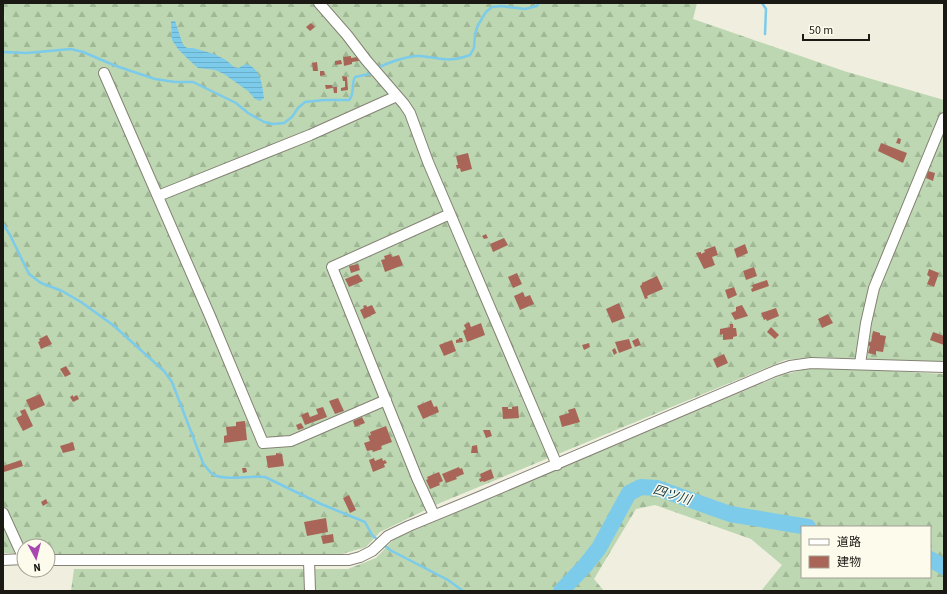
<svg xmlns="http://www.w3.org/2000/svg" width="947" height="594" viewBox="0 0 947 594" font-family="'Source Sans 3','Noto Sans JP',sans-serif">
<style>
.forest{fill:url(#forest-firs);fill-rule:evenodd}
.water{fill:url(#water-rules)}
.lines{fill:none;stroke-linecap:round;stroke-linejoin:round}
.stream{stroke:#7ccbeb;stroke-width:2.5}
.river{stroke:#7ccbeb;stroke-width:16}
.building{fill:#a96658}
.minor-casing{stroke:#848274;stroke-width:12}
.minor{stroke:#fff;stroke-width:10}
.labels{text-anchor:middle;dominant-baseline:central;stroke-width:3;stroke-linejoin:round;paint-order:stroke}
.water-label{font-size:13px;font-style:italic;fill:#123745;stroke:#fdfbeb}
</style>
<defs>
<pattern id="forest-firs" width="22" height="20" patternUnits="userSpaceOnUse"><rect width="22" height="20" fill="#bcd7b1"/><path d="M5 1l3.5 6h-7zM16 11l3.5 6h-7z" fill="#a1b897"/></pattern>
<pattern id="water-rules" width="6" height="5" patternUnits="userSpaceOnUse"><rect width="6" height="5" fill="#7ccbeb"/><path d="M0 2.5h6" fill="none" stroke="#6baec9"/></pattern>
</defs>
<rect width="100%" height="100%" fill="#f0eede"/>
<!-- forest -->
<path class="forest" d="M3,3h694l-4,16 151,52 100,29v262l-131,-5 -28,3 -345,143 -60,29 -14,15 -24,7h-294v-8h-24v7h-21v-528c3,-11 0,-12 0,-22z
M815,367l129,7v217h-183l21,-26 -31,-26 -96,-34 -19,4 -42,70 10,12h-533l3,-22h274l28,-11 18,-19 388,-164zM802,527h128v50h-128z"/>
<!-- water -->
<path class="water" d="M171,21h4l8,24 4,3h6l21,6 12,6 8,7 5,1c4,-3 7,-5 12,-2 11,8 11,20 13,32l-4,3 -5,-2 -7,-8 -24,-17 -9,-4 -17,-2 -10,-9 -10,-10 -6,-9z"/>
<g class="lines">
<!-- stream -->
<path class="stream" d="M762,3l4,6 -1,25
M3,52l24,1 44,-4 12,3 33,14 39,13 20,3h18l43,21 12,10 16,9 9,2 11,-1 8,-6 6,-9 7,-6 19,-2h25c6,-6 2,-16 6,-23l14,-3 4,-3
M378,68c9,-5 31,-13 42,-12 21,2 28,7 50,-1l4,-7 1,-14 3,-9 8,-13 6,-5 9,-1 24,3 12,-3 1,-3
M3,224l7,11 19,39 12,9 21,8 19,11 32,23 51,46 8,11 31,81c3,4 7,10 11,12 14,6 36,0 51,2l56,27 44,18 7,13 7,6
M383,544l7,6 58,30 15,11"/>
<!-- river -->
<path class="river" d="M930,559l14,8
M561,591l23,-24 15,-19 30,-55 12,-6 16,1 73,26 78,13"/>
</g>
<!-- building -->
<path class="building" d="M311,23l4,4 -5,4 -4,-4z
M351,56v2l7,-1 1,4 -7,1v2l-8,2 -1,-9z
M341,60l1,4 -7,1v-4z
M317,62l1,9h-5l-1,-8z
M320,71h4l1,4 -5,1z
M342,76l5,1 1,13 -7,1v-3l4,-1v-6h-2z
M325,85h7l1,3 -7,1z
M333,87h4v6h-3z
M898,138l3,1 -1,5 -4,-1z
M881,143l26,10 -4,10 -25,-12z
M468,153l4,16 -11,3 -1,-4 -3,1 -1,-4h2l-2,-9z
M928,171l7,2 -2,8 -7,-3z
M486,234l2,4 -4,1 -2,-3z
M504,238l4,7 -15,7 -3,-8z
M745,244l3,9 -11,5 -3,-9z
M715,246l3,9 -6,2 3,8 -11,4 -8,-16 5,-1v2l4,-2 -1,-2z
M391,254l1,3 7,-2 4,10 -18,7 -4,-12 4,-1 -1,-3z
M358,264l2,6 -9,3 -2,-7z
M754,267l3,9 -11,4 -3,-9z
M929,269l10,4 -5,14 -7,-3 3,-7 -3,-2z
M517,273l5,11 -9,4 -5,-11z
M358,274l5,7 -14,6 -4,-8z
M657,276l6,13 -16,7 1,2 -3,1 -5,-13 2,-1v-2z
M767,280l2,6 -17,6 -1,-3 2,-1 -1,-3z
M734,287l3,8 -9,4 -3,-9z
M523,292l2,5 5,-2 4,9 -14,6 -6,-14z
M619,303l6,15 -13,5 -6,-14z
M366,305l1,2 5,-2 4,8 -12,6 -4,-9 4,-2 -1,-2z
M742,305l6,11 -13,4 -4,-7 5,-2v-4z
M776,308l3,8 -12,5 -1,-2 -2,1 -3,-7z
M828,314l5,9 -11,5 -4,-9z
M469,322l2,5 10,-4 4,12 -18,7 -4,-11 3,-2 -2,-4z
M730,324h3v4h3l1,8 -4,1v2l-10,1v-6l-3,1v-6l10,-2z
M771,327l8,8 -4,4 -8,-7z
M873,331l7,2v2l6,1 -3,16 -7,-1v4l-8,-2 2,-7h-3l1,-5 3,1z
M933,332l11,4v9l-14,-5z
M47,335l5,9 -11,5 -3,-7 2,-1 -1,-2z
M459,338h3l1,4 -7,1v-3l3,-1z
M638,338l3,7 -6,2 -3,-6z
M629,339l3,9 -13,5 -4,-11z
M452,340l4,11 -12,5 -5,-11z
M589,343l1,4 -6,3 -2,-5z
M615,348l2,5 -3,2 -2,-5z
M724,354l4,9 -11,5 -4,-9z
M66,366l5,8 -6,3 -5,-8z
M40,394l5,11 -14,6 -5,-11z
M73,395v2l4,-2 2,4 -6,3 -3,-5z
M338,398l6,13 -9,3 -6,-13z
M431,400l3,7 3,-1 2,6 -16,7 -6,-13z
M518,406l1,12 -16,1 -1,-12h6v2h4v-2z
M323,407l4,10 -22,8 -4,-10 7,-3 2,5 8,-3 -2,-5z
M575,408l5,14 -18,5 -3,-11 10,-3 -1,-3z
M25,409l8,17 -10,5 -7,-13 6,-3 -2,-4z
M362,417l3,6 -10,4 -2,-6z
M245,421l2,19 -23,3v-7l3,-1 -1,-8 10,-1v-4z
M301,423l3,5 -6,2 -2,-5z
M386,426l6,16 -11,4 1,3 -9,3 -1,-2 -5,1 -3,-8 6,-2 -2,-5 3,-1 -1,-3z
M483,430h7l2,6 -6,2z
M73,442l2,8 -12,3 -3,-7z
M477,445l1,8h-7l1,-7z
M276,453l6,1 2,12 -16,2 -2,-12 10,-1z
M374,458l1,3 7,-3 1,3 2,-1 2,3 -3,1 1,3 -12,5 -4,-12z
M21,460l2,6 -19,6 -1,-6z
M459,467l1,2 2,-1 2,6 -8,3 1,2 -11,4 -4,-9z
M242,468h4l1,4 -4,1z
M491,469l3,9 -10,4 -1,-1 -3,1 -1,-3 2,-1 -1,-4z
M439,472l4,9 -4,2 1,2 -10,4 -4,-9 2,-1 -1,-2z
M349,495l7,15 -6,3 -7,-15z
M46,499l2,4 -5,3 -2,-4z
M326,518l2,14 -21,4 -3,-14z
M333,534l1,8 -11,2 -2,-8z"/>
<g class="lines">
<!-- minor casing -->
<g class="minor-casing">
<path id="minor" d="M319,3l28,32 19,25 38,44 6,9 18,49 129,303
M104,73l106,243 53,127 28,-2 95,-41
M158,196l152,-61 87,-39
M860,364l6,-41 8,-35 70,-170
M3,513l21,46 -21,1
M434,515l-17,-37 -85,-211 118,-53
M48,560h301l11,-3 12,-6 16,-15 21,-10 70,-29 296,-126 15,-5 21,-3 133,4
M309,561l1,30"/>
</g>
<!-- minor -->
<use href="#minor" class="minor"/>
</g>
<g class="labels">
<!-- water labels -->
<g class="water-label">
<text transform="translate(672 495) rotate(17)">四ツ川</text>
</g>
</g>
<!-- border -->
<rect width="947" height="594" fill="none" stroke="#1a1914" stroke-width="8"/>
<!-- legend -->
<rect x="801" y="526" width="130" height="52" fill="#fdfbeb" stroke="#a2a195"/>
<rect x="809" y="539" width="20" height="6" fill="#ffffff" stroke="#a2a195"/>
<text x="837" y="546" font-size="12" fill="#1a1914">道路</text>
<rect x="809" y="556" width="20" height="12" fill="#a96658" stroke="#a2a195"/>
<text x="837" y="566" font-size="12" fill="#1a1914">建物</text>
<!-- north arrow -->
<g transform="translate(36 558) rotate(173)"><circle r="19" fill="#fdfbeb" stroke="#a2a195"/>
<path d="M0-3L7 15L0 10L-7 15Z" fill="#a747af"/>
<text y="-6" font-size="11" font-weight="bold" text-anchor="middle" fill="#1a1914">N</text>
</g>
<!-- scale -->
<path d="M803 34v6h66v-6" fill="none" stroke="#1a1914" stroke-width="2"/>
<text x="809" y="34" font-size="12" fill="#1a1914" stroke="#fdfbeb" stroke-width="3" paint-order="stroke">50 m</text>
</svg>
